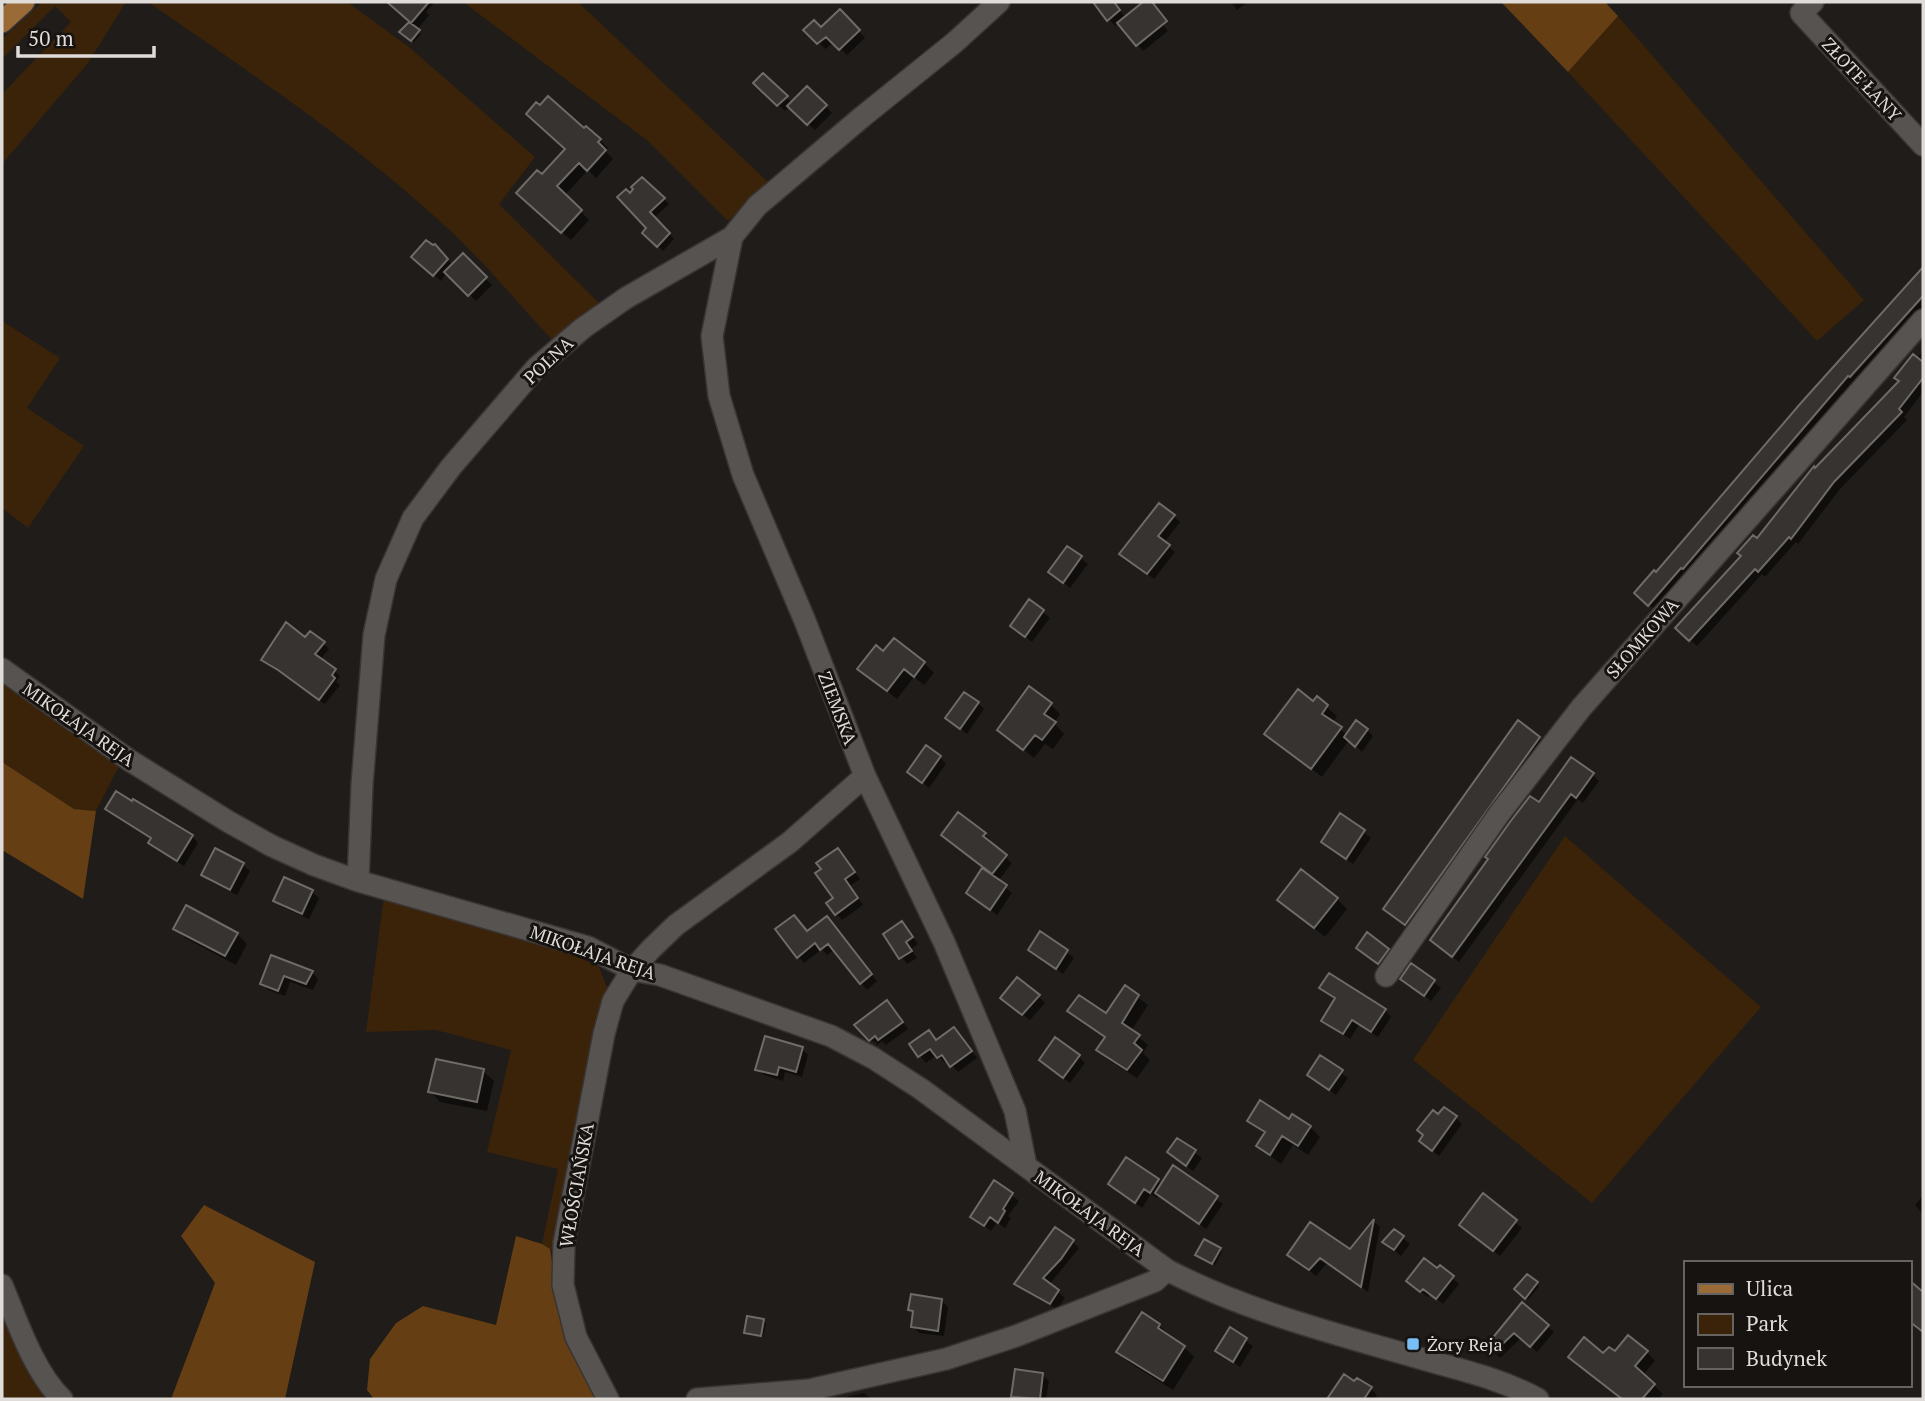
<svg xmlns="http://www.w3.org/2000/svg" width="1925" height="1401" viewBox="0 0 1925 1401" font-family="'PT Serif',serif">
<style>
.green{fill:#3b2309}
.forest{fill:#653e14}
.shadow{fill:#0007}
.building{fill:#363330;stroke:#6f6b67;stroke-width:2}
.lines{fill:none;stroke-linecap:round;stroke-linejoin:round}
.minor-casing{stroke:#383534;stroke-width:24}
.major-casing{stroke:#383534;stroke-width:24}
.minor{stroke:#575350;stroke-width:21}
.major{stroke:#9a6b36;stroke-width:21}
.poi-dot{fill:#78bff8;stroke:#161310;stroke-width:2.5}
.labels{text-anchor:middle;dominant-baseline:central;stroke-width:6;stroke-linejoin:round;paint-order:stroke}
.street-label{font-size:18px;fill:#dfdcda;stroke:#161310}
.poi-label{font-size:18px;fill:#dfdcda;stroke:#161310;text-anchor:start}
</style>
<rect width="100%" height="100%" fill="#1f1c19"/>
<!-- green -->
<path class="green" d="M42,2h84l-38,61 -86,101v-70l69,-72 -16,-16 -53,53v-20z
M148,2h199l62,45 126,110 -36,47 102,101 -45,39c-33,-35 -64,-73 -98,-106 -95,-90 -203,-162 -310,-236z
M463,2h115l190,180 -40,39 -80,-80z
M1618,16l246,284 -47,41 -249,-269z
M2,321l58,37 -33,50 57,38 -56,82 -26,-20z
M2,683l118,81 -24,47 -22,-2 -72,-47z
M1565,836l196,171 -169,196 -179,-143z
M384,896l184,56 31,15 9,23 -51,264 -15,-10 16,-75 -71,-17 24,-102 -75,-20 -70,2z
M2,1304l40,91 4,4h-44z"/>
<!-- forest -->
<path class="forest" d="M1501,2h104l13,14 -50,56z
M2,762l72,47 22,2 -13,88 -81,-49z
M204,1205l111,57 -30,137h-114l44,-116 -34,-47z
M516,1236l26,8 8,5 12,78 38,72h-226l-7,-9 3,-31 26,-36 27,-17 73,19z"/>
<!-- shadow -->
<path class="shadow" d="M389,2h46l-9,10 3,3 -12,15 4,4 -7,8 -12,-10 9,-10z
M1095,2h18l13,16 25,-9 17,22 -25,20 -24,-29 -4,4z
M1231,2h17l-11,8z
M840,12l25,26 -18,17 -13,-13 -9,7 -19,-19 15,-1z
M763,75l29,28 15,-15 25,25 -17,17 -25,-24 -5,5 -30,-28z
M584,131l16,9 8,8 -3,3 8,8 -17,19 -8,-8 -23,25 24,25 -18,20 -44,-39 15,-24z
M651,185l18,19 -15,14 20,21 -11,12 -18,-18 4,-5 -19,-33z
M441,252l12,14 10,-10 29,29 -16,16 -29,-28 -6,8 -21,-18z
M1923,270v39l-268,301 -19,-17 20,-19 145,-169z
M1923,350v42l-19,25 3,3 -67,69 -42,55 -2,-2 -31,35 -3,-3 -65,72 -19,-18 79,-87 59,-71 85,-89z
M1173,516l7,6 -16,21 11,9 -21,27 -26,-19z
M1068,548l20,16 -18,24 -19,-16z
M1030,602l20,16 -18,24 -13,-10z
M306,640l17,3 6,6 -9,11 20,16 -4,6 4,3 -15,19 -62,-44z
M884,653l40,10 10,10 -10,12 -10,-8 -17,22 -37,-30z
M1317,699l20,17 -5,7 15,12 20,-5 6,6 -11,16 -13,-12 -27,37 -55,-43z
M978,703l6,6 -17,25 -20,-16z
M1050,704l10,10 -6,9 10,11 -11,15 -8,-5 -11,14 -35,-28z
M1539,738l6,7 -133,185 -21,-15z
M940,757l6,7 -17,24 -20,-16z
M1593,775l6,6 -16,22 -5,-4 -119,163 -21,-16 101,-141z
M107,809l85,27 6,7 -14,23 -28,-17 -6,-6 2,-4z
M958,814l27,20 6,7 -2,2 23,20 -14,18 14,12 -15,22 -29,-22 27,-17 -46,-35z
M1341,815l30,23 -18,26 -30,-22z
M216,850l27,15 7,6 -13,24 -28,-14 -6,-7z
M844,856l16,23 -10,7 13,19 -21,15 -6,-6 -1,-16z
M285,879l27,13 7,6 -10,21 -27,-12 -7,-6z
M1337,899l10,10 -22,28 -45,-37z
M833,925l44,56 -10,9 -33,-40 -7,5 -5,-6 -18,14 -6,-7 10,-24z
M175,928l62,6 10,10 -11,21 -51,-27z
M908,930l10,14 -7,5 6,9 -10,6 -22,-29z
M1041,933l33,25 -11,16 -33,-24z
M1388,950l6,6 -9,13 -21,-15z
M272,957l40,15 6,7 -5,11 -23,-8 -5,14 -17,-6 -6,-7z
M1412,965l29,23 -10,13 -29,-22z
M1125,987l23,18 -17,26 17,14 -5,8 7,7 -13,18 -30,-19 -9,-9 8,-11 -28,-19 -9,-9 37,4z
M1321,987l64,23 6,7 -13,20 -19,-12 -9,14 -27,-19 13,-21z
M1038,996l7,7 -15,17 -21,-16z
M893,1009l15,20 -22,16 -4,-4 -6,5 1,-3 -11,-5z
M929,1033l8,8 23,-5 17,22 -19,14 -10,-11 -3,2 -8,-8 -11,8 -15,-18z
M802,1049l6,6 -6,22 -17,-5 -2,9 -19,-6 -7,-6z
M1079,1057l6,6 -15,20 -23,-17z
M1321,1057l27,21 -12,17 -27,-20z
M483,1071l11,10 -7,30 -47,-9 -10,-11z
M1439,1117h16l7,7 -23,32 -12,-9z
M1249,1121h41l20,6 10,10 -12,18 -15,-10 -12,19 -23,-18 7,-12z
M1177,1140l25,18 -9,13 -17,-13z
M1173,1168l50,36 -17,25 -47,-34 -2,3 -6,-4 -9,14 -32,-24 48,-3 4,4z
M994,1183l25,18 -11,15 3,2 -6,10 -8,-6 -6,9 -19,-14z
M1923,1195v19l-8,-9z
M1483,1196l39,32 -22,28 -33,-25z
M1374,1222l6,5 -12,65 -41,-29 -11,13 -27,-21 62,-3z
M1394,1231l16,13 -9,12 -17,-14z
M1072,1241l7,7 -30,37 16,13 -8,11 -34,-19 -6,-6z
M1220,1249l2,3 -7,13 -15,-8z
M1440,1267l19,17 -16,20 -12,-10 -3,3 -13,-10z
M1527,1276l12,10 -11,14 -12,-11z
M942,1301l6,6 -4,29 -25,-3 -6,-7 1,-12 -4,-5z
M1523,1305l31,27 -17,20 -16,-14 -21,20 -12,-12z
M763,1321l3,2 -3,14 -14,-2 -3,-3z
M1159,1325l10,10 -1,2 16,10 10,10 -21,33 -45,-28 -10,-10z
M1230,1330l23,16 -13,21 -22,-16z
M1647,1352l8,9 -12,14 20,19 -5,5h-35l-17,-15 -2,3 -34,-30z
M1043,1375l6,6 -3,18h-30l-4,-3z
M1344,1377l27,12 6,6 -2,4h-46z
M864,1393l7,6h-28l-1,-1z"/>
<!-- building -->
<path class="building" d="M387,2h42l-18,21z
M1093,2h21l6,8 -13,11z
M1143,2h9l15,19 -31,25 -19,-23z
M840,9l20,21 -21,20 -13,-13 -9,7 -14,-14 11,-10 7,7z
M409,22l11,8 -9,11 -12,-9z
M763,73l25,23 -11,10 -24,-23z
M807,86l20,19 -20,20 -20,-19z
M548,96l36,32 2,-2 15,13 -3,3 8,8 -19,21 -8,-8 -22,23 25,24 -21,23 -45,-40 21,-23 5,4 23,-25 -39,-35 10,-12 4,3z
M642,177l23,21 -15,14 20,21 -13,14 -15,-14 4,-5 -29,-31 9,-8 4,4 3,-4 -2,-2z
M426,240l7,5 2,-1 13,15 -15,17 -22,-19z
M463,253l24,24 -19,19 -24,-24z
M1923,267v29l-73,81 -2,-1 -165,193 -2,-1 -33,38 -14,-13 20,-23 2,2 144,-168z
M1913,354l10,8v16l-24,31 3,3 -68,70 -43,57 -2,-2 -31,35 -3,-3 -66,72 -14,-13 66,-72 -4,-3 16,-18 4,3 57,-72 1,2 84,-87 -5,-3z
M1159,503l16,12 -17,21 12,9 -23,29 -28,-20z
M1067,546l15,10 -19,27 -15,-11z
M1029,599l15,11 -19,27 -15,-11z
M286,622l19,15 5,-6 15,11 -10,12 21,15 -4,6 3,3 -16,22 -41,-30 -17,-10z
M894,638l31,24 -11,15 -10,-8 -17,22 -30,-22 19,-24 7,6z
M1029,686l23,17 -8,11 12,8 -14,18 -7,-5 -12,15 -26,-20z
M1298,689l15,12 4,-5 11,9 -6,9 20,13 -31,42 -47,-35z
M964,692l15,10 -19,27 -15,-11z
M1356,720l12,9 -13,18 -11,-10z
M1518,720l22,17 -135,188 -22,-16z
M926,745l15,11 -19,27 -15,-11z
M1571,757l23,16 -18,25 -5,-4 -119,163 -22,-17 58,-81 -3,-2 25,-35 20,-26 9,6z
M116,791l16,10 1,-2 60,36 -16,26 -29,-18 3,-5 -46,-29z
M958,812l28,21 -3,3 24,19 -15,19 -51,-39z
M1340,813l25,17 -19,29 -25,-17z
M215,848l29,15 -14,27 -29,-15z
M838,848l17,24 -10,7 13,19 -23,17 -9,-12 7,-5 -18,-25 6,-4 -5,-6z
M982,868l25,17 -17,25 -24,-17z
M1301,869l37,29 -24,30 -37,-28z
M284,877l29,13 -11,24 -29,-13z
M186,905l52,28 -13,23 -52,-27z
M794,915l13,16 20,-15 45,58 -12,10 -32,-40 -8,6 -5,-7 -18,15 -22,-29z
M902,921l11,16 -7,5 6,9 -13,8 -16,-25z
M1040,931l28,19 -12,19 -28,-19z
M1367,932l22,17 -11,15 -22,-16z
M271,955l42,16 -7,13 -22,-8 -6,15 -18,-7z
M1411,963l24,17 -11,16 -24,-17z
M1329,973l57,36 -15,23 -19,-12 -9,14 -22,-13 14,-23 -16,-10z
M1017,977l23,18 -18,20 -22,-17z
M1125,985l14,10 -17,28 18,12 -6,8 8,7 -15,20 -31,-20 9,-13 -38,-26 12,-16 27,18z
M887,1000l16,22 -25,18 -3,-4 -6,5 -15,-16z
M954,1027l18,24 -22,16 -8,-12 -5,3 -7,-9 -12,8 -9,-13 20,-14 7,10z
M765,1036l38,11 -7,25 -17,-5 -2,8 -22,-5z
M1055,1037l25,18 -17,23 -24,-18z
M1320,1055l23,15 -14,20 -22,-15z
M436,1059l48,10 -7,33 -49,-10z
M1260,1100l29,19 3,-5 19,12 -13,20 -16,-10 -12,19 -14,-9 9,-14 -18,-11z
M1444,1107l13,9 -25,35 -13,-10 4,-6 -6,-5 16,-20 5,4z
M1177,1138l19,12 -10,16 -19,-14z
M1126,1157l33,22 -9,14 -6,-4 -9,14 -27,-19z
M1173,1165l45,31 -19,28 -44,-31z
M994,1180l19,13 -10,16 2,2 -7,12 -8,-6 -6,9 -14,-9z
M1483,1193l34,27 -24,31 -34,-26z
M1374,1219l-13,68 -41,-29 -11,12 -22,-15 23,-33 40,27z
M1055,1227l19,13 -13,19 -18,19 16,12 -9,14 -36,-20z
M1394,1229l10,7 -10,14 -12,-8z
M1204,1239l17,9 -9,16 -17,-9z
M1424,1258l13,10 3,-3 14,11 -18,23 -13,-10 -3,3 -14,-11z
M1527,1274l11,8 -13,17 -11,-10z
M1909,1280l14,12v40l-14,-11z
M911,1294l31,5 -4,32 -27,-4 2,-16 -5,-1z
M1522,1302l27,23 -19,22 -16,-14 -21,20 -7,-7z
M1142,1312l18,12 -2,4 27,18 -22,35 -47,-29z
M747,1316l17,3 -3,17 -17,-3z
M1230,1327l17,11 -14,24 -18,-11z
M1628,1335l20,16 -13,15 20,18 -13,15h-20l-54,-42 16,-20 19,16 6,-6 6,4z
M1015,1369l28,4 -3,26 -29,-2z
M1344,1374l10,7 3,-3 15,9 -8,12h-37z"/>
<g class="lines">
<!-- minor casing -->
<g class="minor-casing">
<path id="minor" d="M1813,2l-12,11 122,132
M732,237l-20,99 7,60 24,79 62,146 60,155 79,166 71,169 11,55
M2,669l127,91 100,62 43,24 42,19 44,16 230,66 44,23 28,5 171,61 42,22 48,31 246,181c77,40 162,62 245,86 43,13 86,21 126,43
M358,881l4,-96 12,-150 12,-56 27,-61 38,-51 85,-99 47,-40 43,-30 106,-61 25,-31 105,-89 92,-74 45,-41
M1386,976l113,-162 82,-106 342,-388
M2,1285c15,36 32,87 60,114
M608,1399l-32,-62 -13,-52 1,-42 40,-209 9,-33 19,-31 19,-21 25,-24 114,-83 75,-66
M697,1399l112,-9 137,-31 70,-23 139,-55 12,-11"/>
</g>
<!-- major casing -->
<g class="major-casing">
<path id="major" d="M2,22l22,-20"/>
</g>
<!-- minor -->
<use href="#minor" class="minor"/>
<!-- major -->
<use href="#major" class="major"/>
</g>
<!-- markers -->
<rect class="poi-dot" x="1406" y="1337" width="14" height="14" rx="3.5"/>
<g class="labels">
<!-- street labels -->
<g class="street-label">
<text transform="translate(1862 79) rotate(47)">ZŁOTE ŁANY</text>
<text transform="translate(548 360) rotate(-43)">POLNA</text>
<text transform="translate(1642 638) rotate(-49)">SŁOMKOWA</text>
<text transform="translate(838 708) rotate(69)">ZIEMSKA</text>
<text transform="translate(79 724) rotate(35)">MIKOŁAJA REJA</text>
<text transform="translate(593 952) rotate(19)">MIKOŁAJA REJA</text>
<text transform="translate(576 1185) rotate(-80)">WŁOŚCIAŃSKA</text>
<text transform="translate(1090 1213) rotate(36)">MIKOŁAJA REJA</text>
</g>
<!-- poi labels -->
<g class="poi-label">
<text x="1427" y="1344">Żory Reja</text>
</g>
</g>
<!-- border -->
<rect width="1925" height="1401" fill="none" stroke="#dfdcda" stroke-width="7"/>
<!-- legend -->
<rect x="1684" y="1261" width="228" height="126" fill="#161310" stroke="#666361" stroke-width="2"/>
<rect x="1698" y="1284" width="35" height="10" fill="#9a6b36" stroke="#666361" stroke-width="2"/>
<text x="1746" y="1296" font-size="21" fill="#dfdcda">Ulica</text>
<rect x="1698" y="1314" width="35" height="21" fill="#3b2309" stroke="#666361" stroke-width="2"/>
<text x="1746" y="1331" font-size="21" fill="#dfdcda">Park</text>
<rect x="1698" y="1348" width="35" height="21" fill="#363330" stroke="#666361" stroke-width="2"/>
<text x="1746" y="1366" font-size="21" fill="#dfdcda">Budynek</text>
<!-- scale -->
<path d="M18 46v10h136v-10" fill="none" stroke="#dfdcda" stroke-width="3.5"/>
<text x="28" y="46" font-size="21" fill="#dfdcda" stroke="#161310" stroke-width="5" paint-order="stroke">50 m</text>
</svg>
